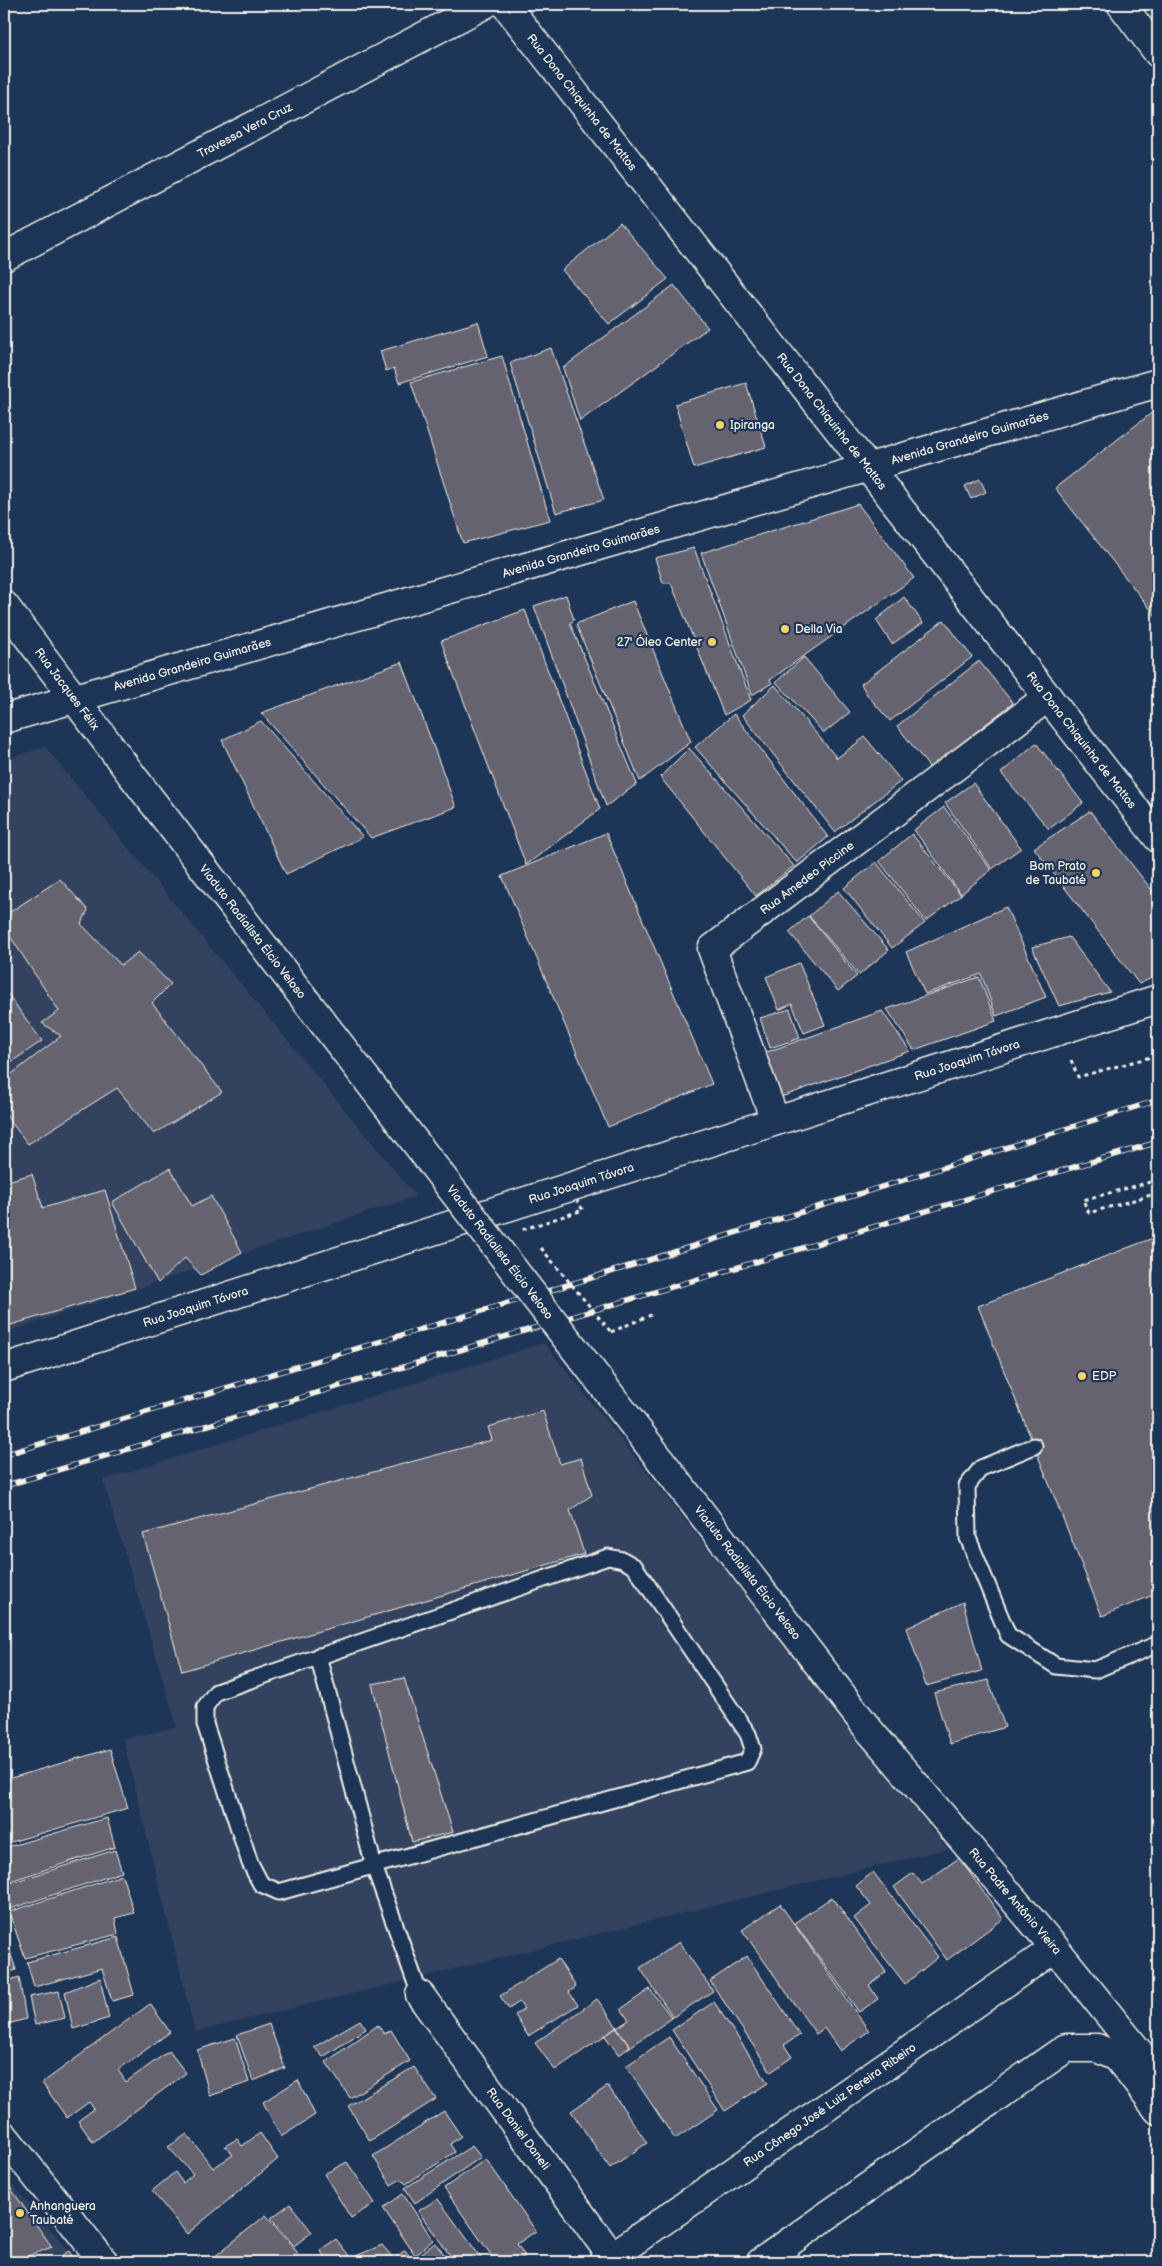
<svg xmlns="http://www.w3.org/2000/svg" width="1162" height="2266" viewBox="0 0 1162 2266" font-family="'Balsamiq Sans',sans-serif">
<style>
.built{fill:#33435f}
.building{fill:#666371;stroke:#f4f1e8}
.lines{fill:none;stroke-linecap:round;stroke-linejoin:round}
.lane-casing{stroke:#f4f1e8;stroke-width:19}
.street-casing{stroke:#f4f1e8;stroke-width:31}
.secondary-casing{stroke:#f4f1e8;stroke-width:31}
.primary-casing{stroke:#f4f1e8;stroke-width:31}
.path{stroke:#f4f1e8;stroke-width:3;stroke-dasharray:4 4;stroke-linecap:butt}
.lane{stroke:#1d3557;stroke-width:15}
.street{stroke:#1d3557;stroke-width:28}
.secondary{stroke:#1d3557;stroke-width:28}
.primary{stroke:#1d3557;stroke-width:28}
.rail-casing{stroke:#f4f1e8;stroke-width:5.5}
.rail{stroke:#1d3557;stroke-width:4;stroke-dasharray:11;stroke-linecap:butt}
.secondary-bridge-casing{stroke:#f4f1e8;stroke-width:31;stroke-linecap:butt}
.path-bridge{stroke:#f4f1e8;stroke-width:3;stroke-dasharray:4 4;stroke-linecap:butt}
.secondary-bridge{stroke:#1d3557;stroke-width:28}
.poi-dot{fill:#ffd166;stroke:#1d3557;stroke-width:2}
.labels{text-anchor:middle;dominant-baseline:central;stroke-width:4.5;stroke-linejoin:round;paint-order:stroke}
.street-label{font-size:12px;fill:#f4f1e8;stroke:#1d3557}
.poi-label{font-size:12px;fill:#f4f1e8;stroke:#1d3557;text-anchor:start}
</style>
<rect width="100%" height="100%" fill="#1d3557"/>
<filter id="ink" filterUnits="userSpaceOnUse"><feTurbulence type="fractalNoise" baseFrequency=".02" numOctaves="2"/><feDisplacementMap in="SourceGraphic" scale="10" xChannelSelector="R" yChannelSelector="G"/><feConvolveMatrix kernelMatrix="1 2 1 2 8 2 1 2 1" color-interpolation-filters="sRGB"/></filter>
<g filter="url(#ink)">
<!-- built -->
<path class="built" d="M45,747l371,449 -412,137v-573z
M544,1343l403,506 -752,183 -72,-293 54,-12 -74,-247z
M4,2175l65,76 -27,11h-38z"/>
<!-- building -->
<path class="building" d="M620,223l48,56 -59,45 -47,-54z
M674,285l34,43 -128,93 -17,-53z
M478,322l10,34 -89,27 -5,-15 -8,3 -6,-20z
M551,348l53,152 -48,13 -46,-150z
M502,356l48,164 -87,23 -52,-161z
M746,383l20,64 -72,21 -19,-64z
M1158,408v211l-103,-131z
M980,479l6,13 -15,7 -6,-13z
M858,504l56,74 -144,102 2,3 -20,12 -51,-142z
M694,548l57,152 -27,15 -53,-132h-8l-8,-25z
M566,595l8,25 -4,3 67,161 -31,22 -72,-200z
M904,597l19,26 -31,21 -16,-24z
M633,601l58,141 -51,39 -64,-157z
M525,610l75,199 -74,56 -85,-224z
M944,620l28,37 -82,64 -22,-25 -7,-12z
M804,657l46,55 -26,21 -48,-51z
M979,661l34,42 -83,65 -33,-42z
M402,662l54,145 -85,31 -110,-125z
M775,685l62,73 28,-21 36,44 -66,51 -93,-117z
M734,714l94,123 -31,26 -102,-116z
M261,721l102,116 -77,37 -64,-134z
M1036,743l47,60 -34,26 -48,-56z
M689,748l105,118 -38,30 -96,-119z
M973,783l48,65 -29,21 -47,-66z
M944,807l47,63 -30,24 -47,-64z
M1090,811l68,87v77l-19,9 -105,-136z
M606,833l106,251 -104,43 -106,-251z
M912,834l49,61 -35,26 -47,-60z
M876,862l49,61 -33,25 -48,-60z
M60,879l28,31 -7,14 40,41 17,-13 33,32 -19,19 70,89 -68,42 -37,-46 -89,56 -24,-31v-33l57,-44 -19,-13 17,-12 -55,-84v-11z
M838,891l51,59 -30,25 -50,-59z
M1006,907l40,90 -50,19 -15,-42 -56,20 -19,-42z
M808,916l49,60 -19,15 -49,-59z
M1069,937l41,55 -51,14 -27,-59z
M799,963l26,62 -21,8 -12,-29 -13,6 -13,-33z
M979,977l17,44 -82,29 -27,-41z
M4,989l38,52 -38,26z
M790,1009l10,29 -30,10 -10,-30z
M882,1011l28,40 -129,46 -17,-44z
M170,1168l22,38 19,-10 31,56 -41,23 -16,-17 -27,25 -46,-81z
M32,1174l11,34 62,-18 30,98 -131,39v-145z
M1158,1236v357l-56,23 -124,-310z
M543,1411l17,53 21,-6 11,37 -22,15 14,44 -402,117 -39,-137 349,-94 -4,-13z
M963,1602l19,69 -56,15 -19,-58z
M404,1678l49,154 -41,10 -40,-158z
M988,1680l17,47 -55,17 -16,-51z
M110,1749l18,59 -124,36v-64z
M107,1818l8,29 -111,36v-35z
M115,1850l7,22 -115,38 -3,-9v-16z
M959,1858l44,61 -56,41 -53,-73 19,-14 9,11z
M873,1872l65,85 -33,27 -51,-66 17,-13 -15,-19z
M122,1875l12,38 -19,5 3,16 -93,24 -16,-46z
M832,1897l54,75 -17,13 9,14 -19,13 -65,-89z
M780,1904l89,127 -29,20 -16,-23 -8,6 -74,-104z
M4,1934l12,36 -12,4z
M118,1937l16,58 -22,6 -10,-33 -68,19 -7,-25z
M679,1942l34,49 -40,26 -33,-49z
M747,1956l53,79 -16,10 8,12 -21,15 -61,-91z
M558,1959l18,28 -7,5 9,13 -50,31 -13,-21 9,-6 -5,-7 -10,7 -9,-13z
M19,1977l7,42 -22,6v-43z
M100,1978l9,40 -36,11 -8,-37z
M650,1989l22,29 -42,29 -13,-19 12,-8 -8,-11z
M59,1991l6,27 -30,7 -6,-28z
M597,1999l20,28 -62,43 -20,-27z
M714,2002l54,81 -43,28 -53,-81z
M150,2004l20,28 -52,38 8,12 43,-31 17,22 -93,69 -15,-21 16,-12 -5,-7 -22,16 -25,-35z
M360,2020l6,9 -43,28 -9,-10z
M269,2024l16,44 -32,13 -16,-46z
M378,2025l6,9 7,-4 19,31 -60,37 -24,-36z
M616,2028l14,19 -11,8 -14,-19z
M669,2037l49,73 -43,29 -49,-73z
M235,2038l14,44 -39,14 -13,-46z
M414,2067l22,32 -66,42 -22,-35z
M298,2080l17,35 -34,22 -18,-35z
M608,2086l39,57 -37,25 -39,-57z
M444,2111l17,25 -11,8 5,8 -49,32 -5,-5 -10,6 -18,-29z
M260,2133l18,26 -91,75 -35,-43 23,-19 8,11 10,-9 -25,-27 19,-13 26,34 20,-13 -8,-9 12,-7 5,7z
M472,2146l9,11 -66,46 -10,-15z
M486,2159l50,72 -19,13 8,12 -8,6h-21l-52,-74z
M347,2162l28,41 -24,15 -27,-44z
M4,2179l48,68 -40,15h-8z
M403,2194l30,46 -18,15 -32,-47z
M438,2199l46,63h-29l-37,-51z
M290,2204l22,28 -18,14 -23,-28z
M266,2215l32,38 -12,9h-78z
M336,2239l18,23h-26l-8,-12z
M435,2243l15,19h-33l-3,-3z
M382,2245l12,14 11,-9 9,12h-53l-5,-6z
M69,2251l7,11h-24z"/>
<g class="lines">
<!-- lane casing -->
<g class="lane-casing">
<path id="lane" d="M1034,1446l-53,22 -14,18 1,52 40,97 48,31 39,4 63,-26
M608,1557l15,3 12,7 113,167 5,15 -6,13 -468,130 -18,-8 -11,-21 -45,-139v-17l11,-15z
M318,1656l56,210 46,129"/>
</g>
<!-- street casing -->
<g class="street-casing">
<g id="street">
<path id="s1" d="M505,4l653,834"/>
<path d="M1121,4l37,49"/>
<path id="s2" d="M4,257l481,-253"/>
<path id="s3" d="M775,1120l-63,-171 336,-252"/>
<path id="s4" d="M420,1995l196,267"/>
</g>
</g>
<!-- secondary casing -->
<g class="secondary-casing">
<g id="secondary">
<path id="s5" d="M4,605l127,169"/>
<path id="s6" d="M869,1730l186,218 103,128"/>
<path d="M4,2136l100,126"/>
<path id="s7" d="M604,2262l451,-314"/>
<path d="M761,2262l305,-214h31l20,9 41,53"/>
</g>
</g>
<!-- primary casing -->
<g class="primary-casing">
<g id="primary">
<path id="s8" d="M4,719l1154,-336"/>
<path id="s9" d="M4,1368l1154,-369"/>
</g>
</g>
<!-- path -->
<path class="path" d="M1071,1060l7,17 80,-22
M1158,1180l-75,20 6,13 69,-20
M611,1332l40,-17"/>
<!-- lane -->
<use href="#lane" class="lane"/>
<!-- street -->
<use href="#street" class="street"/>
<!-- secondary -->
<use href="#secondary" class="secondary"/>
<!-- primary -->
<use href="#primary" class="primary"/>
<!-- rail casing -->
<g class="rail-casing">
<path id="rail" d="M4,1455l600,-181 554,-174
M4,1486l1154,-344"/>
</g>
<!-- rail -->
<use href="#rail" class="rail"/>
<!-- secondary-bridge casing -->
<g class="secondary-bridge-casing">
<g id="secondary-bridge">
<path id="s10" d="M131,774l738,956"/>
</g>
</g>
<!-- path-bridge -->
<path class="path-bridge" d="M525,1230l-1,-1 59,-19 -6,-9
M541,1248l70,84"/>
<!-- secondary-bridge -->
<use href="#secondary-bridge" class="secondary-bridge"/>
</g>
</g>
<!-- markers -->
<g class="poi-dot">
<circle cx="720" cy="425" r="5"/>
<circle cx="785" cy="629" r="5"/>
<circle cx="712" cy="642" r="5"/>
<circle cx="1096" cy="873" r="5"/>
<circle cx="1082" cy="1376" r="5"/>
<circle cx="20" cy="2213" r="5"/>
</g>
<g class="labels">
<!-- street labels -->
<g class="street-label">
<text stroke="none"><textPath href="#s1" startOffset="125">Rua Dona Chiquinha de Mattos</textPath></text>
<text stroke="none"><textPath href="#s2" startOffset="272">Travessa Vera Cruz</textPath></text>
<text stroke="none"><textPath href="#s1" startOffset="530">Rua Dona Chiquinha de Mattos</textPath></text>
<text stroke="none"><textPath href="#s8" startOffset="1006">Avenida Grandeiro Guimarães</textPath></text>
<text stroke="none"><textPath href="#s8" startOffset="601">Avenida Grandeiro Guimarães</textPath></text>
<text stroke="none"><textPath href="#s8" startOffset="196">Avenida Grandeiro Guimarães</textPath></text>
<text stroke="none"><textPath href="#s5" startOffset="105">Rua Jacques Félix</textPath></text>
<text stroke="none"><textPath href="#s1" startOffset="935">Rua Dona Chiquinha de Mattos</textPath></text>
<text stroke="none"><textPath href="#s3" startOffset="301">Rua Amedeo Piccine</textPath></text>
<text stroke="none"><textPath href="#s10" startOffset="199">Viaduto Radialista Élcio Veloso</textPath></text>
<text stroke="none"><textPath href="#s9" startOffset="1011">Rua Joaquim Távora</textPath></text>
<text stroke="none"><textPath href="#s9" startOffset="606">Rua Joaquim Távora</textPath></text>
<text stroke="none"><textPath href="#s10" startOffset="604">Viaduto Radialista Élcio Veloso</textPath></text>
<text stroke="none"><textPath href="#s9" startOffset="201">Rua Joaquim Távora</textPath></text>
<text stroke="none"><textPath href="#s10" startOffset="1009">Viaduto Radialista Élcio Veloso</textPath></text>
<text stroke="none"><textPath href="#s6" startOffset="225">Rua Padre Antônio Vieira</textPath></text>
<text stroke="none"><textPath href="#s7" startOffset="275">Rua Cônego José Luiz Pereira Ribeiro</textPath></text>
<text stroke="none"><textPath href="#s4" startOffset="166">Rua Daniel Daneli</textPath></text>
</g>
<!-- poi labels -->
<g class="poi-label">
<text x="730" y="425">Ipiranga</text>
<text x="795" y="629">Della Via</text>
<text x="702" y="642" text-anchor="end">27' Óleo Center</text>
<text x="1086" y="866" text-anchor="end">Bom Prato<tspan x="1086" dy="14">de Taubaté</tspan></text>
<text x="1092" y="1376">EDP</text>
<text x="30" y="2206">Anhanguera<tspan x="30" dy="14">Taubaté</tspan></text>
</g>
</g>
<!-- margin -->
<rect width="1162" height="2266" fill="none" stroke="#1d3557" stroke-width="20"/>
<rect x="10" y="10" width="1142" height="2246" fill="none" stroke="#f4f1e8" stroke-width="2" filter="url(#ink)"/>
</svg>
